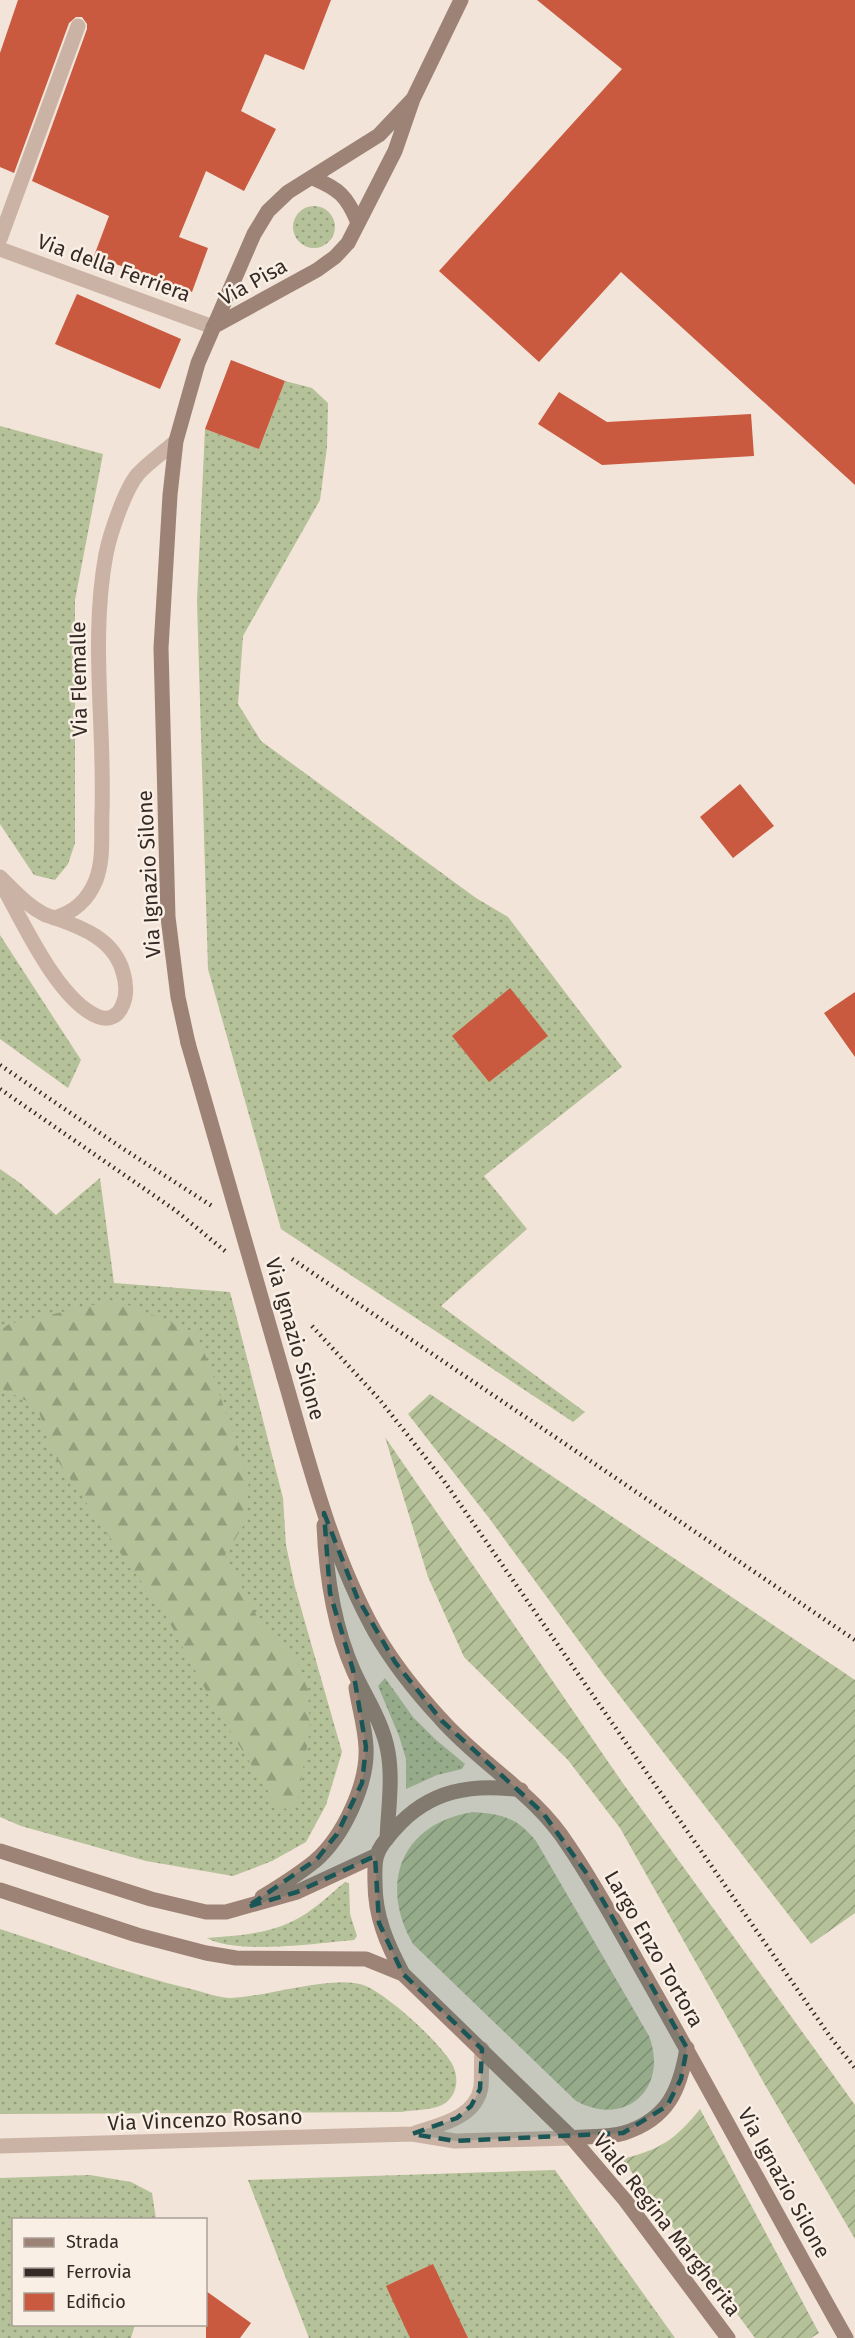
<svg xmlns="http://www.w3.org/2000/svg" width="855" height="2338" viewBox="0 0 855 2338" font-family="'Fira Sans',sans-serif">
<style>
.grass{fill:url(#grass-dots)}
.forest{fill:url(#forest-firs)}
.garden{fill:url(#garden-furrows)}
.building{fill:#c9593f}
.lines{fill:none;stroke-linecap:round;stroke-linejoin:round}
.street{stroke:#cab3a4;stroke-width:15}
.secondary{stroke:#9d8276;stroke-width:15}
.rail{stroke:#352a26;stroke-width:4.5;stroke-dasharray:1.5 4.5;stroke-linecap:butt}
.secondary-bridge{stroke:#9d8276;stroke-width:15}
.marked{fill:#1b5657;fill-opacity:0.2;stroke:#1b5657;stroke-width:4.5;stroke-dasharray:12 8;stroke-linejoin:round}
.labels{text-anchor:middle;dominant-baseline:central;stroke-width:5;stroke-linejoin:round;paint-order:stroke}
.street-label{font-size:21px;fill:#352a26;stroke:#f9efe4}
</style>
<defs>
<pattern id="grass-dots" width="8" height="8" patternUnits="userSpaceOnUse" patternTransform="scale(1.5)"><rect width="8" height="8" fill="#b5c198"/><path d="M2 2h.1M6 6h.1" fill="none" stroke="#949d7c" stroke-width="1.8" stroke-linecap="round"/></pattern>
<pattern id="forest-firs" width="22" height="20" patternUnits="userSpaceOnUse" patternTransform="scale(1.5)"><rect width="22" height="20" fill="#b5c198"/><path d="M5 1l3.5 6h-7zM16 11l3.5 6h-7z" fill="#949d7c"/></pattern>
<pattern id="garden-furrows" width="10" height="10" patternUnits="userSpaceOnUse" patternTransform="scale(1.5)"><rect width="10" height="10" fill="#b5c198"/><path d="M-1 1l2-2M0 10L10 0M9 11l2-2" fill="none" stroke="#949d7c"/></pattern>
</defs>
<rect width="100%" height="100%" fill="#f2e4d8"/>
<!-- grass -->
<path class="grass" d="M293 227a21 21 0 1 1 42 0a21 21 0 1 1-42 0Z
M285,381l27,7 16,15 -1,44 -7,53 -77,136 -5,68 23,37 215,157 32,19 114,150 -138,109 43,53 -86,77 144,106 -12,10 -292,-193 -73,-260 -11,-368 8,-172 54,20z
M0,426l103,28 -28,146v243l-7,21 -13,16 -21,-5 -34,-51z
M0,935l81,125 -13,28 -68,-49z
M0,1169l20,14 36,32 44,-37 14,105 116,9 53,206 3,47 9,42 47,165 -16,53 -20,37 -34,19 -39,15 -87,-15 -125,-35 -21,-9z
M385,1678l28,39 22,22 30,25 -3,5 -25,6 -31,14v-30l-7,-23 -21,-50z
M345,1882l4,1 1,31 7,22 -3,4c-36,3 -117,15 -147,-2 28,-2 59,-4 84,-16 20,-9 37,-26 54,-40z
M0,1929c63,20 127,45 191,60 13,3 28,9 40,9 35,-1 106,-25 135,-12 24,11 71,54 85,76 9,14 7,35 -9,43 -11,5 -29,5 -41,7l-401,2z
M555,2170l120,168h-366l-61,-158z
M90,2175l41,7 21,11 4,26 -142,1v104l121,1 -4,13h-131v-160z"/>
<!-- forest -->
<path class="forest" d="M116,1300l80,33 13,31 40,116 -4,43 -20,32 38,73 34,34 11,28 2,40 -14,78 -17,1 -68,-109 -46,-86 -44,-60 -69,-102 -15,-46 -37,-18v-57l9,-7z"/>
<!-- garden -->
<path class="garden" d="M430,1394l425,286v233l-44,31 -208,-270 -114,-156 -81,-104z
M385,1437l237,345 233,323v134l-90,-154 -145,-257 -52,-68 -104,-103 -36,-80z
M473,1812c30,2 44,6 63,29l113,195c20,52 -23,92 -73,65l-163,-157c-35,-61 -11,-121 60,-132z
M700,2109l119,224 -8,5h-56l-133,-179c38,-9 54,-20 78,-50z"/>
<!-- building -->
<path class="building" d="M18,0h313l-27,70 -39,-16 -24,57 35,18 -32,62 -38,-20 -27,66 29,11 -16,44 -98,-36 15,-40 -77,-35 55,-152v-5l-5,-7h-6l-7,6 -55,150 -14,-6v-114z
M537,0h318v485l-234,-213 -82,90 -100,-91 183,-202z
M77,294l104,45 -21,50 -105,-45z
M231,360l54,21 -26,68 -54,-20z
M559,392l48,30 144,-8 3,42 -152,9 -64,-41z
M740,784l34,42 -41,32 -33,-41z
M510,988l38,48 -59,46 -37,-46z
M855,992v65l-31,-44z
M433,2264l35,74h-58l-24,-52z
M206,2291l45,32 -11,15h-34z"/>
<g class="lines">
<!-- street -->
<path class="street" d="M0,239l78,-213
M0,249l213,78
M0,877c13,13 26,27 42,36 4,3 8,3 13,5 29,10 59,22 68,54 3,10 4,23 0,32 -4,11 -12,17 -24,13 -41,-15 -78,-99 -99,-136
M54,918c21,-6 34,-18 42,-38 8,-21 5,-45 6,-67 3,-87 -12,-174 4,-259 4,-20 19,-65 32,-80 11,-12 26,-22 38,-33
M415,2133c24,-8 61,-15 66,-46 1,-12 0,-26 1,-38
M0,2146l412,-12 43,7 117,-3"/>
<!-- secondary -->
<path class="secondary" d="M313,178c26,11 34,18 45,45
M213,327l104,-57 18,-13 13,-14 47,-92 18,-52 48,-99
M188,1043l-10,-46 -10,-80 -7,-269 9,-153 6,-54 22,-78 56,-129 14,-23 20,-19 91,-57 34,-36
M284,1377c25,86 47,176 91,255 18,31 41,60 65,86 40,46 95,75 128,127 32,47 58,97 86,146 65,115 127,232 192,347
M324,1525c2,50 9,100 30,147 12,26 29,51 34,80 5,28 0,59 -1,87
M521,1790c-49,-7 -92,0 -126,39 -6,7 -15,16 -18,26 -3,8 -2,19 -2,28 0,34 12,61 28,91l169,164 53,62 103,138
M0,1851l151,48 55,13h20l71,-20 80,-37
M0,1890l137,45 69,18 30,5 130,1 37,15
M262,1897c18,-11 37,-23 53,-36 28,-24 53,-77 51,-114 -1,-20 -7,-40 -10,-59
M572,2138c16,-2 36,0 52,-5 44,-14 56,-43 63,-85"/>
<!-- rail -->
<path class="rail" d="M0,1065l122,83 90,58
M0,1089l175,121 50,41
M292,1259l563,381
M312,1326l67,73 65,82 387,557 24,30"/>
<!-- secondary-bridge -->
<path class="secondary-bridge" d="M188,1043l96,334"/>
</g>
<!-- marked area -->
<path class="marked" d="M324,1513l33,84 38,65 47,59 101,92 47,65 97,170 -6,31 -14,27 -44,27 -168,8 -43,-7 45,-16 14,-12 9,-17 2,-40 -79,-75 -24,-51 -4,-67 -78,36 -50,15 70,-48 20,-25 25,-51 4,-36 -13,-77 -23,-77z"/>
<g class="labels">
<!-- street labels -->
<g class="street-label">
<text transform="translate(114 268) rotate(20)">Via della Ferriera</text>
<text transform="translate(253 282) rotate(-29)">Via Pisa</text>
<text transform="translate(79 679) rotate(-91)">Via Flemalle</text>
<text transform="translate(149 874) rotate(-93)">Via Ignazio Silone</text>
<text transform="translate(295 1339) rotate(74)">Via Ignazio Silone</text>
<text transform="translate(654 1949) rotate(60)">Largo Enzo Tortora</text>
<text transform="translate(205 2120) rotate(-2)">Via Vincenzo Rosano</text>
<text transform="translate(784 2183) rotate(61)">Via Ignazio Silone</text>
<text transform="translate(667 2225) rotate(52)">Viale Regina Margherita</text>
</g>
</g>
<!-- legend -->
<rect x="12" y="2218" width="195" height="108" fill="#f9efe4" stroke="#aba098" stroke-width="1.5"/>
<rect x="24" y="2238" width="30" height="9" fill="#9d8276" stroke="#aba098" stroke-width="1.5"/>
<text x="66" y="2248" font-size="18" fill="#352a26">Strada</text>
<rect x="24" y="2268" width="30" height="9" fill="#352a26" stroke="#aba098" stroke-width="1.5"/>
<text x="66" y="2278" font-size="18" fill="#352a26">Ferrovia</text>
<rect x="24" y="2293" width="30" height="18" fill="#c9593f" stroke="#aba098" stroke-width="1.5"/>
<text x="66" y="2308" font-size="18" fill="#352a26">Edificio</text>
</svg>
